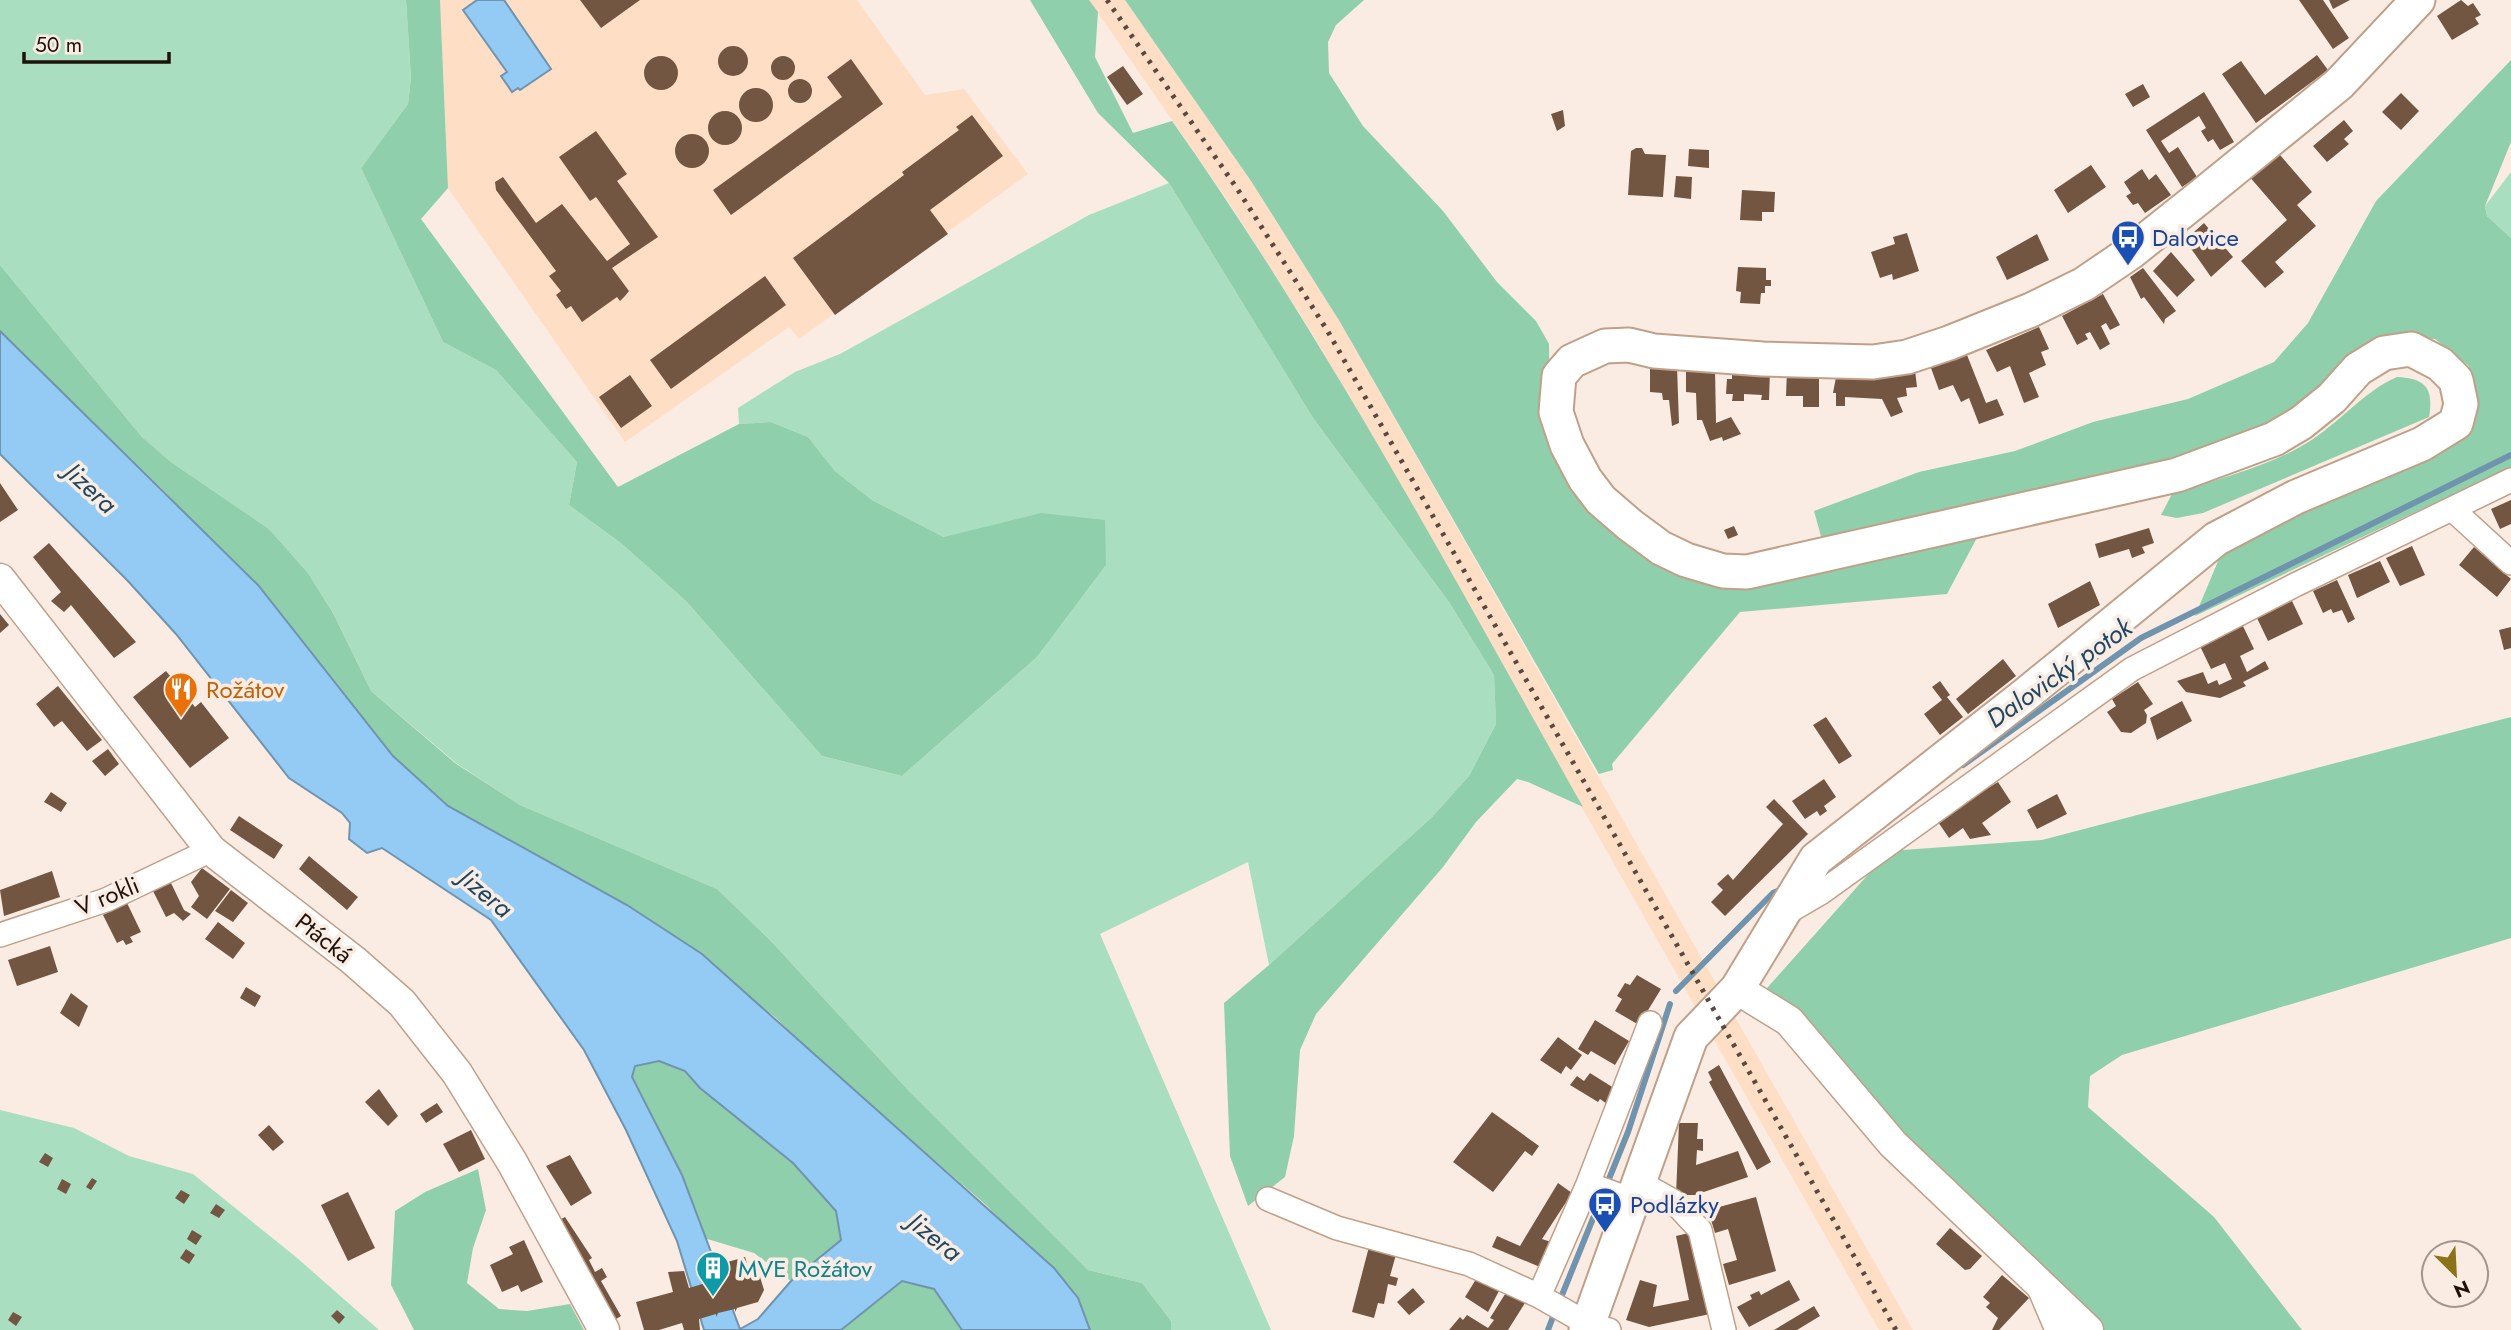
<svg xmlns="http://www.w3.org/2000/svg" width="2511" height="1330" viewBox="0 0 2511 1330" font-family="Jost,sans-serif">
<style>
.built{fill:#ffdec6}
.green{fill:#aadec1}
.forest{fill:#8fcfac}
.water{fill:#93cbf4;stroke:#7094ae;stroke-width:2;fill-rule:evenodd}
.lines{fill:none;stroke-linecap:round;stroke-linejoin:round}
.stream{stroke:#7094ae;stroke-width:6}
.building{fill:#735641}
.minor-casing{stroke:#c0a089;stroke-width:26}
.tertiary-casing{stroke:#c0a089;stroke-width:33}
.secondary-casing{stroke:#c0a089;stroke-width:37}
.minor{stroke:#fff;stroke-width:23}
.tertiary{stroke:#fff;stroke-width:30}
.secondary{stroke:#fff;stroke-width:33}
.rail{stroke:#574a42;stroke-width:5;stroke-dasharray:3.5 7;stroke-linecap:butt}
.labels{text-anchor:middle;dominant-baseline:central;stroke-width:7;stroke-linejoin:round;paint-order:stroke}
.transit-label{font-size:24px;fill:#164399;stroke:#faece3;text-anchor:start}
.food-label{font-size:24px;fill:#c56008;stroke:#faece3;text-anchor:start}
.street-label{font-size:24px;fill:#1e120a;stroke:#faece3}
.culture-label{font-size:24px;fill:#0d838f;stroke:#faece3;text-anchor:start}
.water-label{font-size:26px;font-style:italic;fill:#1c4763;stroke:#faece3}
</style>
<rect width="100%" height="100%" fill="#faece3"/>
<!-- built -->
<path class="built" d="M440,0h417l68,95 39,-6 64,85 -229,165 -10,-12 -164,115 -177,-254z
M1089,0h36l126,181 89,141 573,1008h-34l-564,-992 -89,-140z"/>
<!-- green -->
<path class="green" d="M0,0h406l5,78 -3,26 -47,64 82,174 53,28 81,92 -8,43 53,39 64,57 136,155 80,20 135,-119 69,-92 -162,-28 -72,-37 -37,-29 -27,-34 -37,-15 -32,2 -1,-16 57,-36 45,-18 249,-139 80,-32 144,235 136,184 45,73 2,49 -27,52 -37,41 -163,148 -21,-103 -148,72 171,396h-100v-9l-29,-38 -54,-13 -179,-179 -139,-151 -53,-51 -197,-84 -64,-42 -85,-72 -38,-78 -25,-40 -39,-44 -98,-67 -29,-25 -142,-172z
M2511,172v66l-24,-22 -2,-10z
M0,1110l74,18 55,28 64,18 103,83 83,73h-379z"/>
<!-- forest -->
<path class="forest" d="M406,0h34l8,188 -27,31 197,268 121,-63 32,-2 37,15 27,34 37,29 72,37 97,-24 64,7 1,45 -69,92 -135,119 -80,-20 -136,-155 -64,-57 -53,-39 8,-43 -81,-92 -53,-28 -82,-174 47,-64 3,-26z
M1030,0h59l9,12 -3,45 38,76 39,-12c154,218 280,454 411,686l-55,-25 -11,-3 -41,43 -33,45 -127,147 -16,36 -6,86 -9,41 -37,29 -18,-50 -6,-153 45,-38 163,-148 37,-41 27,-52 -2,-49 -45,-73 -136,-184 -144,-235 -71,-70z
M1125,0h239l-28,25 -8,17 1,31 34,53 80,85 54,71 39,39 13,23 1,65 125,164 34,12 101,-14 169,-37 -32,60 -207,18 -128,152 1,6 -14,4 -259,-452 -89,-141z
M2511,60v82l-26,64 2,10 24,22v229l-316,149 29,-69 249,-143 -4,-38 -34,-27 -32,-2 -75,58 -156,77 -348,75 -10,-36 105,-39 96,-21 78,-29 95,-23 86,-37 34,-39 68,-122z
M0,265l142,172 29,25 98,67 39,44 25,40 38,78 84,72 65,42 197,84 53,51 139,151 179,179 54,13 29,38v9h-81l-12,-32 -92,-93 -174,-151 -37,-37 -148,-112 -179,-99 -55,-50 -66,-81 -160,-181 -167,-163z
M2397,377c29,1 37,12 32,40l-226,96 -26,5 -16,-3 11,-21c41,-14 88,-25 126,-46 37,-19 62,-55 99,-71z
M2511,717v221l-389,117 -32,21 -2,31 126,110 88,113h-210l-202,-195 -123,-147 122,-137 153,-11z
M659,1061l26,10 15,17 93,75 43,48 5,29 -50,41 -37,-28 -50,-15 -22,-63 -50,-98 2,-11z
M478,1169l8,41 -13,38 -6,35 32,26 28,2 43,-7 14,26h-170l-23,-45 4,-74 30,-19z
M902,1280l32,9 28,41h-121z"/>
<!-- water -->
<path class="water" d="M477,0h27l47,69 -31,21 -2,-2 -6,4 -11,-16 6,-4 -44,-62z
M0,331l258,254 135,171 55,50 179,99 75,49 352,314 24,30 12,32h-128l-28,-41 -32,-8 -61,49h-137l-27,-89 -51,-111 -42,-80 -93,-130 -109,-72 -15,5 -18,-14 1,-16 -8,-10 -53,-35 -113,-144 -49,-54 -127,-126zM659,1061l26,10 15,17 93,75 43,48 5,29 -50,41 -33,38 -18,10 -58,-154 -50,-98 3,-11z"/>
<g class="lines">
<!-- stream -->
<path class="stream" d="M1963,765l178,-127 370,-183
M1676,991l97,-98 9,-4
M1560,1300l68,-168 42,-128
M1548,1330l6,-16"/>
</g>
<!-- building -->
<path class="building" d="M580,0h60l-39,28z
M2299,0h24l26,38 -16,11z
M2329,0h21l-17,9z
M2461,0l7,6 5,-3 8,12 -6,3 4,6 -27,16 -15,-24z
M718 61a15 15 0 1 1 30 0a15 15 0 1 1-30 0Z
M2317,55l11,15 -72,53 -34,-49 19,-13 24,34z
M771 68a12 12 0 1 1 24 0a12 12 0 1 1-24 0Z
M644 73a17 17 0 1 1 34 0a17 17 0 1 1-34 0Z
M851,59l32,45 -152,111 -18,-25 129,-93 -15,-20z
M1123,66l20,28 -16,11 -20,-28z
M788 91a12 12 0 1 1 24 0a12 12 0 1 1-24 0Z
M2143,84l7,13 -17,10 -8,-13z
M739 105a17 17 0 1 1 34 0a17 17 0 1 1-34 0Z
M2204,92l30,50 -14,8 -7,-11 -5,3 -7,-11 5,-3 -7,-12 -38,25 8,12 9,-6 19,30 -15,10 -36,-57z
M2401,93l18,18 -18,19 -19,-18z
M1563,110l2,16 -8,5 -6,-17z
M708 128a17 17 0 1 1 34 0a17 17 0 1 1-34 0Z
M972,115l31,41 -73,54 18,24 -113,81 -42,-57 111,-83 -2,-3 57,-42 -3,-3z
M2344,120l9,11 -9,8 5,5 -22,18 -14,-16z
M596,131l31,43 -10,7 41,56 -46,31 17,23 -4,5 -5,5 -3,-4 -35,25 -11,-16 -5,3 -10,-14 5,-4 -12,-15 7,-5 -60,-81 -1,-8 8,-5 33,46 26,-19 45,57 23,-17 -34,-47 -6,4 -31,-44z
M675 151a17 17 0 1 1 34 0a17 17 0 1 1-34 0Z
M1636,148h6l3,6 21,1 -3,42 -35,-2 3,-44z
M2274,148l38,44 -15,13 19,21 -41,36 9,10 -19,16 -24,-27 46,-41 -39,-45z
M1689,149l20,1v18l-21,-2z
M2091,165l15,22 -38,26 -14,-23z
M2142,169l7,11 7,-6 15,21 -26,18 -7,-10 -5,2 -7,-9 5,-3 -7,-11z
M1676,176l16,1 -1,22 -17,-2z
M1742,190l33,2 -1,20h-12v9l-22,-1z
M2204,223l29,34 -22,20 -26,-37z
M1907,233l12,38 -26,9 -1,-6 -12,4 -9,-26 24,-8 -2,-7z
M2037,234l12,26 -42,20 -11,-23z
M2171,252l24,28 -18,17 -24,-26z
M1738,267l28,1v12h5v6h-6v7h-4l-1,11 -20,-1 1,-11 -5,-1z
M2143,268l33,43 -11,8 -1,5 -20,-27 -3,2 -11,-22z
M765,276l21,29 -115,84 -21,-29z
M2103,294l17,31 -10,5 -4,-7 -5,3 9,18 -10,6 -10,-18 -5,2 3,5 -11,6 -15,-29z
M2039,327l10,22 -8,3 5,13 -17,8 10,24 -15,6 -14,-37 -13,6 -11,-22z
M1967,355l19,48 11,-4 7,16 -25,9 -10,-26 -8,4 -8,-17 -14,5 -8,-22z
M1677,367l2,56 -7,3 -3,-26h-6l-1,-7 -12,-1v-24z
M1686,368h29l1,55 15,-6 10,17 -18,7 -1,-4 -12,4 -8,-21h-5l-1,-27 -10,-1z
M1732,369l38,1 -1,30h-8l1,-5 -18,-1v7h-12l1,-7h-7l1,-15h5z
M1787,370l32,1v36h-16v-11h-17z
M1915,370l2,17 -11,1 1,8 -10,2 6,14 -12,5 -9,-18 -37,-2v9h-9v-13h-3l4,-21z
M630,375l22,31 -31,22 -22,-31z
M0,483l18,27 -18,12z
M2511,500v24l-11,5 -9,-20z
M1734,526l4,9 -10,4 -4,-9z
M2149,528l5,15 -12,4 3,6 -13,5 -3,-9 -30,9 -4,-14z
M49,543l87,99 -22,16 -43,-53 -7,7 -13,-11 10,-9 -28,-35z
M2412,546l13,29 -25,11 -14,-28z
M2474,547l37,32 -14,18 -38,-32z
M2380,561l10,21 -33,16 -9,-23z
M2337,580l18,39 -7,4 -6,-13 -9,3 -2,-4 -8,4 -10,-22z
M2090,581l10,24 -42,23 -10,-24z
M2292,601l11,23 -35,17 -11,-23z
M0,614l9,11 -9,8z
M2242,624l12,25 -14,7 7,16 18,-11 4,8 -26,13 3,4 -26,12 -34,-6 -9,-11 26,-9 5,12 9,-4 2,5 13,-6 -7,-16 -14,6 -12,-25z
M2511,627v21l-7,2 -5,-20z
M2003,659l13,17 -48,38 -12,-15z
M166,671l29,36 6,-5 28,36 -39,30 -57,-71z
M1940,681l10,14 -3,2 16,20 -23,18 -16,-21 18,-14 -10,-13z
M2138,682l15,22 -9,6 3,5 -1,8 -15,10 -10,-1 -14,-20 9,-6 -4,-7z
M58,686l44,54 -15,11 -25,-30 -8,6 -18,-23z
M2182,701l10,20 -35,19 -7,-22z
M1826,717l26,39 -13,8 -26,-39z
M108,749l11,15 -14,12 -13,-15z
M1824,779l12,18 -12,9 3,5 -7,5 -3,-5 -12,8 -13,-18z
M1998,782l13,20 -29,21 9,12 -21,4 -7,-11 -14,10 -13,-19z
M51,792l16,11 -6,9 -17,-10z
M2057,794l10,20 -30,15 -10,-19z
M1774,799l34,35 -83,82 -14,-14 12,-12 -6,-6 11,-10 5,6 50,-56 -17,-17z
M239,816l44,29 -9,14 -44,-29z
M309,856l49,41 -11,13 -48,-41z
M202,868l28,21 -23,30 -16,-12 8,-11 -8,-14z
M52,871l8,26 -56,19 -4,-26z
M171,883l13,27 7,4 -8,7 -9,-8 -8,4 -13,-26z
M231,890l17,13 -15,19 -18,-11z
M127,903l14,29 -11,5 3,5 -7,3 -3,-5 -6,3 -14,-28z
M218,922l27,21 -12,16 -28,-20z
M50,946l8,26 -41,14 -9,-26z
M1637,975l24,14 -22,36 -24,-14 7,-12 -5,-3 8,-13 5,2z
M246,987l15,9 -6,11 -15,-9z
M71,993l17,13 -9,21 -19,-14z
M1595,1020l34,21 -14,24 -24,-14 -3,4 -10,-6z
M1558,1037l24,18 -11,15 -5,-4 -5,8 -21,-14z
M1719,1065l52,97 -14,8 -48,-88 3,-2 -4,-8z
M1590,1073l27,17 -7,16 -10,-7 -2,3 -28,-17 7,-9 7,5z
M379,1089l19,27 -10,10 -23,-24z
M437,1103l6,9 -17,11 -6,-9z
M1492,1112l47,34 -7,10 -7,-5 -32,41 -40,-30z
M1679,1123h19l-1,16h6v12l-6,-1 -1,15 42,-14 10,26 -53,18h-19z
M269,1125l15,17 -11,9 -15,-16z
M471,1130l14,29 -26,13 -16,-28z
M45,1153l8,5 -5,9 -9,-5z
M570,1155l22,38 -21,13 -25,-40z
M92,1178l5,3 -6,9 -5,-3z
M62,1179l9,5 -5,10 -9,-5z
M1558,1183l14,10 -30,46 9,3 -11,25 -48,-20 5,-11 23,10z
M181,1190l9,5 -6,9 -9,-6z
M348,1192l27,56 -27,13 -27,-56z
M1756,1197l20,74 -47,14 -6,-21 14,-4 -9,-31 -13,4 -7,-23z
M216,1204l9,6 -6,8 -9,-5z
M565,1217l27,41 -3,2 6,12 7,-4 5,9 -6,4 20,35 -8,5 -56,-100z
M1950,1228l32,28 -12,13 -5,1 -29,-26z
M192,1230l10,6 -6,9 -9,-6z
M1693,1232l17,82 -61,13 -23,-7 14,-40 17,5 -4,22 36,-7 -13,-64z
M524,1240l19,42 -22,10 -3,-7 -16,7 -12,-27 23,-11 -4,-7z
M1370,1243l27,8 -7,25 8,2 -2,8 -8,-2 -4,20 -6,-1 -4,15 -22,-6z
M186,1249l9,6 -6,9 -9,-6z
M745,1257l4,13 11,7 4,13 -6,12 -21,6 -2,4v-3l-17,4 -2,4v-3l-17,5 1,11h-16l-2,-7 -23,7h-15l-8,-28 37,-10 -5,-20 16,-1 5,17 40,-12 -5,-13z
M2002,1275l27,23 -30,32h-7l6,-12 -12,-11 4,-4 -7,-6z
M1478,1276l22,13 -12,23 -23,-15z
M1789,1280l11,20 -51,27 -12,-20 15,-8 -2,-4 9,-4 2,4z
M1413,1288l12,14 -16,13 -12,-13z
M1507,1291l18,12 -17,27h-59l11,-13 3,3 4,-5 21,13 6,-8 -4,-2z
M1814,1306l6,10 -23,14h-23z
M337,1310l8,7 -6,7 -8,-8z
M13,1312l9,5 -6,9 -8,-6z"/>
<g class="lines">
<!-- minor casing -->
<g class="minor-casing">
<path id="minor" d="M2452,509l59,54
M1786,913l36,-21 310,-223 163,-84 216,-105
M0,935l106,-35 105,-50
M1641,1183l32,18 27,29 24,100
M1588,1184l47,17
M1268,1199l69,29 132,36 70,32 49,28 21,6
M2039,1288l18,42
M1539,1296l49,-112 62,-161"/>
</g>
<!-- tertiary casing -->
<g class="tertiary-casing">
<path id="tertiary" d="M0,579l211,271 142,110 49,43 55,70 55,89 92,168
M1737,989l52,32 104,123 195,186"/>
</g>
<!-- secondary casing -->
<g class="secondary-casing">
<path id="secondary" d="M1586,1330l105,-293 46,-48 79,-130 209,-164 191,-156 80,-42 126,-53 34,-21 5,-19 -5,-24 -16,-16 -29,-15 -27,4 -26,16 -26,29 -31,25 -27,16 -97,36 -430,97 -24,-1 -37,-11 -25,-12 -31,-23 -29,-25 -16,-21 -18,-34 -11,-33 3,-36 13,-15 33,-15 24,-1 25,6 109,8 110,3 34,-5 42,-14 82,-33 53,-26 47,-32 69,-55 139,-113 79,-84"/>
</g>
<!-- minor -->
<use href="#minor" class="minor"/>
<!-- tertiary -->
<use href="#tertiary" class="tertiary"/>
<!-- secondary -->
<use href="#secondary" class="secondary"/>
<!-- rail -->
<path class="rail" d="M1107,0l131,190 89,140 569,1000"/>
</g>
<!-- icons -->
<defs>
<g id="bus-pin" transform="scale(1.75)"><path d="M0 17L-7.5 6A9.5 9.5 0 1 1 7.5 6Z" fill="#1a4fb4" stroke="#faece3"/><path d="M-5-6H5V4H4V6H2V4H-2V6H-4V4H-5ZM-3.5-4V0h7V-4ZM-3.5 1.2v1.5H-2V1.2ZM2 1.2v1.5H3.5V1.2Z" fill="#fff"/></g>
<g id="restaurant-pin" transform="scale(1.75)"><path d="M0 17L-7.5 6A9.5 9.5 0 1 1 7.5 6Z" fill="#e8710a" stroke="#faece3"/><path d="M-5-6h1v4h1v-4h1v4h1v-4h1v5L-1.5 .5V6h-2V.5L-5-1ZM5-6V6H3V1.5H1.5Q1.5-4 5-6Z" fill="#fff"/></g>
<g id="building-pin" transform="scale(1.75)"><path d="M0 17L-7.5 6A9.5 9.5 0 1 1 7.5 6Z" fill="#0f9aa8" stroke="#faece3"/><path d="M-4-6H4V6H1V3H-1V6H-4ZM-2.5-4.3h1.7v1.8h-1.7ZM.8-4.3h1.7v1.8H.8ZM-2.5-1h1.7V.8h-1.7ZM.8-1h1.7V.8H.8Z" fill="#fff"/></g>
</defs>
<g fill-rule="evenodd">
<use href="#bus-pin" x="2128" y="237"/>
<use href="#restaurant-pin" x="181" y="689"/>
<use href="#bus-pin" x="1605" y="1204"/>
<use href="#building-pin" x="713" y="1268"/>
</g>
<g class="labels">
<!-- transit labels -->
<g class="transit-label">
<text x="2152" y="237">Dalovice</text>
<text x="1630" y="1204">Podlázky</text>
</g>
<!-- food labels -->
<g class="food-label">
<text x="206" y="689">Rožátov</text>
</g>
<!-- street labels -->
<g class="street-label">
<text transform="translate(107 896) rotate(-22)">V rokli</text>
<text transform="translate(324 938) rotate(38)">Ptácká</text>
</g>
<!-- culture labels -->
<g class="culture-label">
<text x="738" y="1268">MVE Rožátov</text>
</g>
<!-- water labels -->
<g class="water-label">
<text transform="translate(91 488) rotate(43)">Jizera</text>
<text transform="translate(2059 673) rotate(-35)">Dalovický potok</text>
<text transform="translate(486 893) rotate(40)">Jizera</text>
<text transform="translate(935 1237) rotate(39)">Jizera</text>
</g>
</g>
<!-- north arrow -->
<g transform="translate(2455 1274) rotate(156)"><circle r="33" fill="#faece3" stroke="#a2958c" stroke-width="2"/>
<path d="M0-5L12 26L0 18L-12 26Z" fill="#8b7317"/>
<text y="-10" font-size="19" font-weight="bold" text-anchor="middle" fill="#1e120a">N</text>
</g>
<!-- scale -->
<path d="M24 52v10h145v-10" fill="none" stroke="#1e120a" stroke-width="3.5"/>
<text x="35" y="52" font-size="21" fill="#1e120a" stroke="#faece3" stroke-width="5" paint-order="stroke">50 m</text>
</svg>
